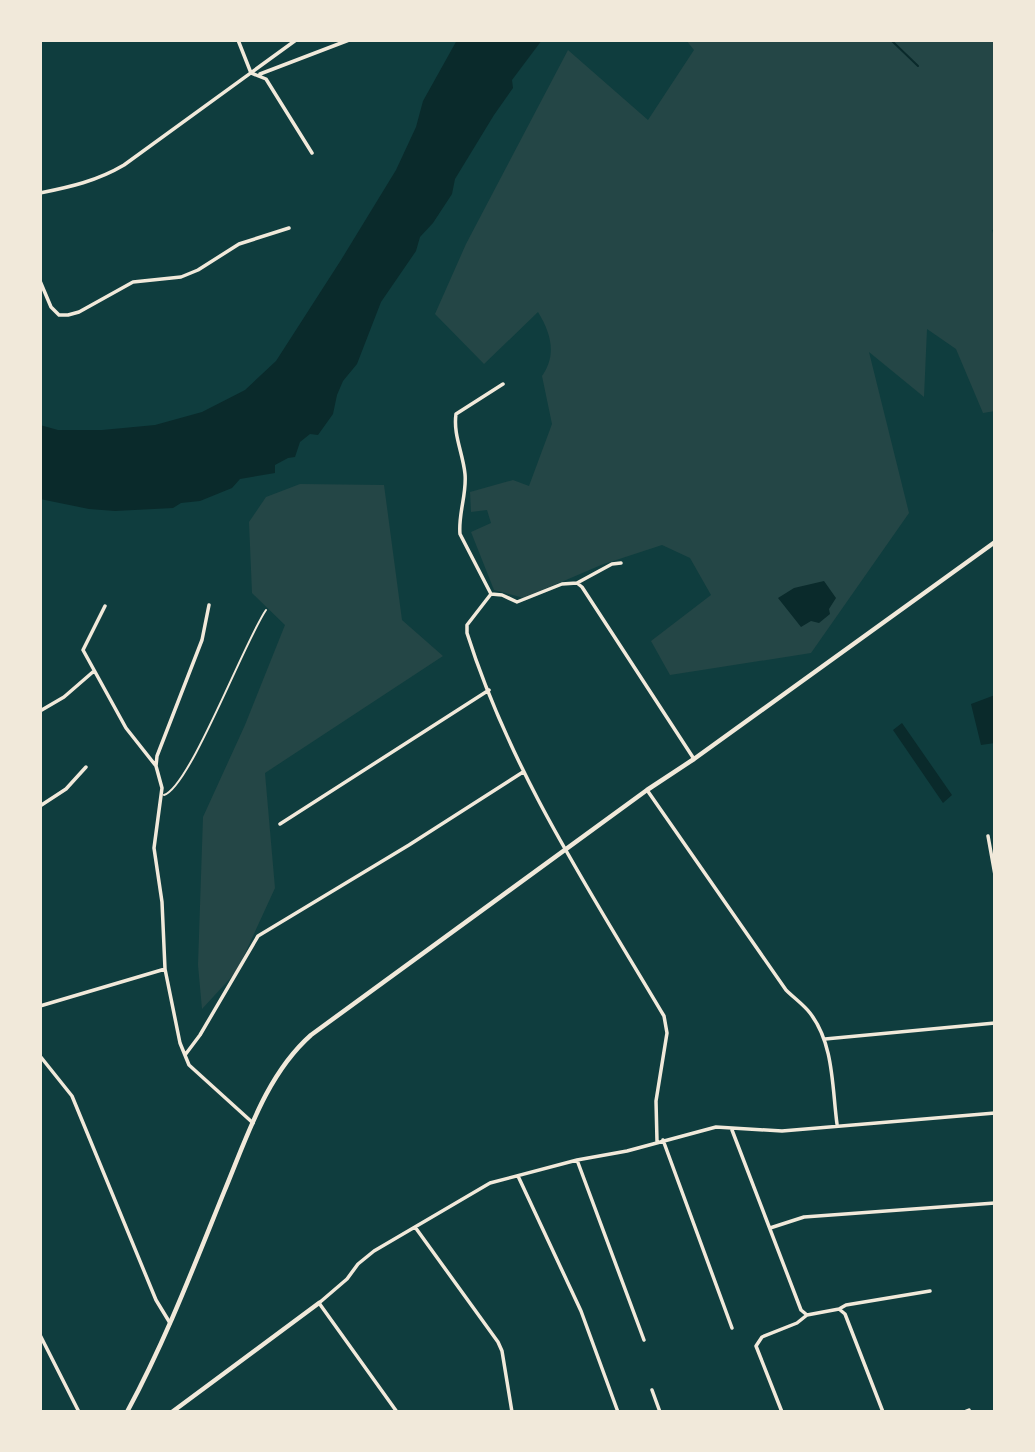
<svg xmlns="http://www.w3.org/2000/svg" width="1035" height="1452" viewBox="0 0 1035 1452" font-family="'Exo 2',sans-serif">
<style>
.green{fill:#244646}
.water{fill:#0a2a2b}
.lines{fill:none;stroke-linecap:round;stroke-linejoin:round}
.stream{stroke:#0a2a2b;stroke-width:2}
.service{stroke:#f1e9da;stroke-width:2}
.minor{stroke:#f1e9da;stroke-width:3.5}
.tertiary{stroke:#f1e9da;stroke-width:4.5}
</style>
<rect width="100%" height="100%" fill="#0f3d3e"/>
<!-- green -->
<path class="green" d="M686,40h309v189l-3,1 3,10v171l-12,2 -27,-64 -29,-20 -3,68 -55,-45 40,161 -98,140 -141,22 -19,-34 60,-46 -21,-37 -28,-13 -61,20 -77,33 -30,-8 -23,-58 20,-9 -4,-13 -16,2 -1,-20 43,-12 16,6 23,-62 -10,-48c15,-21 9,-43 -4,-64l-54,52 -49,-50 31,-70 102,-194 80,70 46,-70z
M300,484l84,1 18,135 41,36 -178,117 10,115 -38,83 -35,38 -4,-44 5,-148 42,-92 40,-100 -33,-32 -3,-71 17,-25z"/>
<!-- water -->
<path class="water" d="M457,40h85l-30,40 1,8 -19,27 -39,64 -3,15 -19,29 -13,14 -4,14 -35,51 -24,62 -14,17 -6,14 -4,19 -15,21 -8,-1 -10,8 -5,15 -7,1 -13,7v8l-35,6 -8,9 -32,13 -19,2 -8,5 -58,3 -26,-2 -49,-10v-74l18,5h44l53,-5 47,-13 43,-22 31,-29 65,-101 55,-90 20,-43 7,-26z
M824,581l12,17 -7,11 1,5 -11,9 -8,-2 -10,6 -23,-29 16,-10z
M995,695v48l-14,2 -10,-41z
M902,723l50,72 -9,8 -50,-73z"/>
<g class="lines">
<!-- stream -->
<path class="stream" d="M891,40l27,26"/>
<!-- service -->
<path class="service" d="M164,795c26,-8 81,-155 102,-185"/>
<!-- minor -->
<path class="minor" d="M238,40l13,33 15,6 46,74
M260,74l89,-34
M40,193c30,-6 57,-12 84,-28l172,-125
M40,281l11,26 8,8h9l11,-3 54,-30 48,-5 17,-7 41,-26 50,-16
M503,384l-47,30c-3,21 7,39 9,60 2,20 -7,40 -5,60l31,60 -24,31v8c44,139 123,258 197,383l3,17 -11,68 1,40
M621,563l-9,1 -35,19 5,4 112,172
M491,594l11,1 15,7 45,-18 15,-1
M105,606l-22,44 43,78 30,38 6,22 -8,60 8,54 3,67 15,74 9,22 64,58
M40,711l24,-14 30,-26
M156,766l1,-10 45,-116 7,-35
M647,790l139,200c8,8 18,15 24,23 24,31 22,74 27,111
M40,806l26,-17 20,-22
M280,824l209,-134
M988,836l7,39
M40,1006l125,-37
M825,1039l170,-16
M185,1055l15,-20 58,-99 151,-91 114,-73
M40,1056l32,40 84,204 14,23
M732,1130l69,180 6,5
M663,1140l69,188
M577,1160l67,180
M518,1176l63,135 37,101
M415,1227l83,115 4,9 10,61
M770,1228l34,-11 191,-14
M839,1309l7,-4 84,-14
M40,1335l39,77
M652,1390l8,22
M397,1412l-78,-109 28,-24 11,-15 16,-13 116,-68 87,-23 50,-9 89,-24 66,4 213,-18
M782,1412l-26,-66 6,-9 35,-14 10,-8 32,-6 6,5 38,98
M964,1412l5,-2"/>
<!-- tertiary -->
<path class="tertiary" d="M127,1412c38,-70 67,-146 97,-220 23,-55 42,-117 87,-157l336,-245 47,-31 301,-217
M172,1412l147,-109"/>
</g>
<!-- border -->
<rect width="1035" height="1452" fill="none" stroke="#f1e9da" stroke-width="84"/>
</svg>
